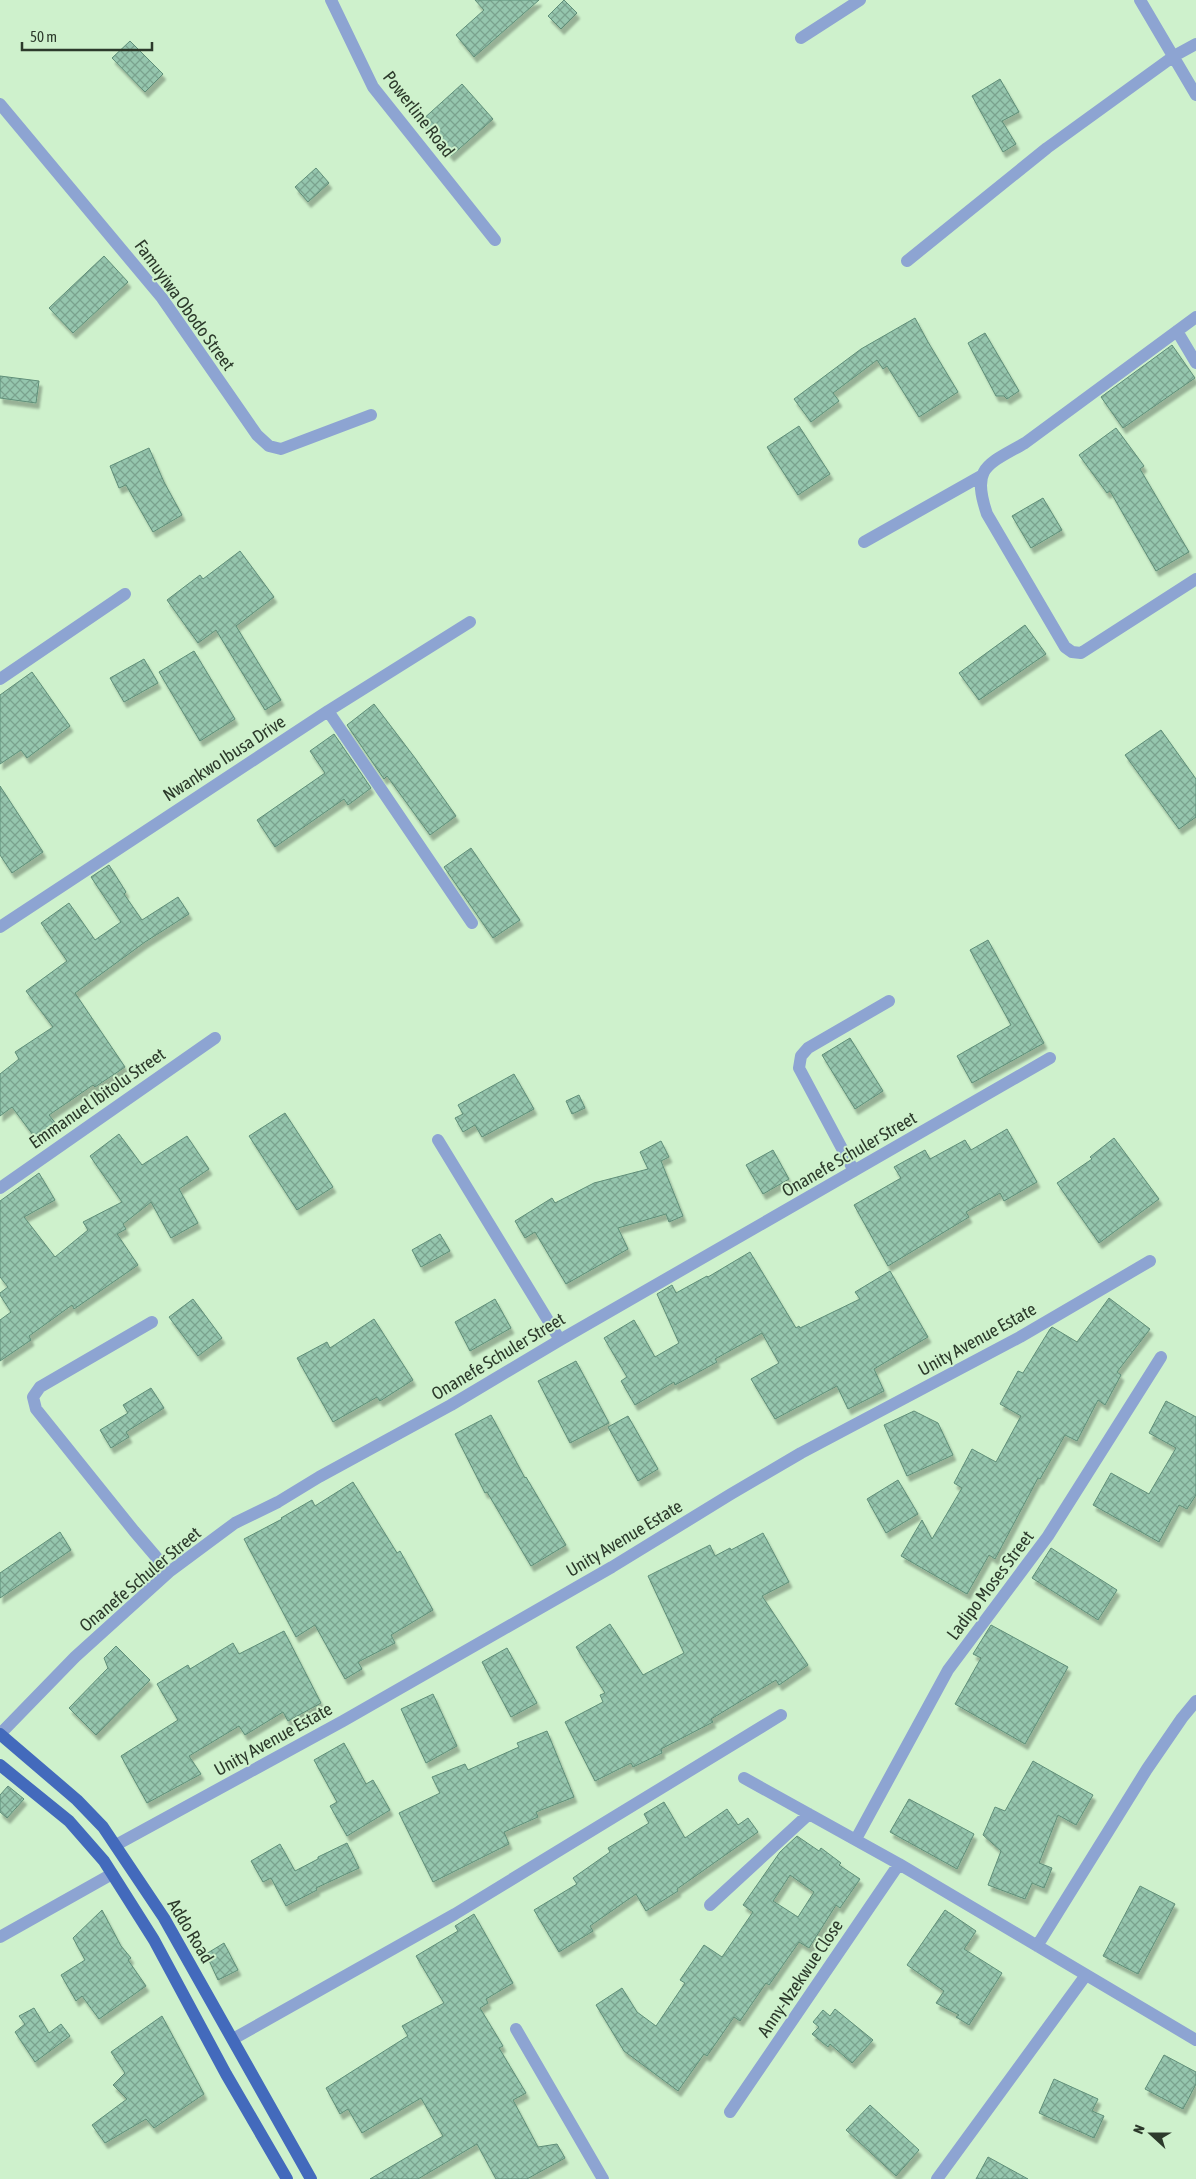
<svg xmlns="http://www.w3.org/2000/svg" width="1196" height="2179" viewBox="0 0 1196 2179" font-family="'Asap Condensed',sans-serif">
<style>
.building{fill:url(#building-cross-hatch);stroke:#5f8e78;fill-rule:evenodd;filter:url(#shadow)}
.lines{fill:none;stroke-linecap:round;stroke-linejoin:round}
.minor{stroke:#8da4d2;stroke-width:12}
.major{stroke:#436abc;stroke-width:12}
.labels{text-anchor:middle;dominant-baseline:central;stroke-width:4;stroke-linejoin:round;paint-order:stroke}
.street-label{font-size:18px;fill:#2c3a2b;stroke:#cef1cc}
</style>
<defs>
<pattern id="building-cross-hatch" width="8" height="8" patternUnits="userSpaceOnUse" patternTransform="scale(1.25)"><rect width="8" height="8" fill="#95c6ae"/><path d="M0 0l8 8M0 8l8-8" fill="none" stroke="#7aa28e"/></pattern>
<filter id="shadow"><feDropShadow dx="3" dy="5.5" stdDeviation="1" flood-color="#0004"/></filter>
</defs>
<rect width="100%" height="100%" fill="#cef1cc"/>
<!-- building -->
<path class="building" d="M475,0h64l-65,57 -18,-22 28,-25z
M564,0l13,13 -16,16 -13,-13z
M130,41l33,33 -18,18 -33,-34z
M1000,79l19,33 -17,9 14,23 -13,8 -31,-56z
M462,84l31,35 -42,37 -30,-35z
M316,168l13,15 -21,19 -13,-15z
M104,256l24,26 -55,51 -24,-25z
M915,318l13,24 30,50 -39,25 -32,-51 -4,3 -6,-9 -44,33 6,8 -28,21 -17,-23 67,-50z
M985,333l34,58 -12,8 -3,-3h-8l-28,-53z
M1172,345l23,33 -72,50 -22,-31z
M0,376l39,5 -3,22 -36,-5z
M799,426l31,48 -32,21 -31,-48z
M1116,428l28,38 -4,3 49,83 -33,19 -46,-80 -3,2 -28,-38z
M149,448l15,34 18,33 -29,17 -27,-47 -7,3 -9,-22z
M1043,498l19,32 -31,18 -19,-32z
M240,551l34,46 -38,29 45,74 -16,10 -49,-80 -18,13 -31,-43 33,-25 3,4z
M1025,625l21,29 -67,46 -20,-27z
M194,651l41,68 -35,22 -41,-69z
M144,659l14,24 -34,19 -14,-24z
M32,672l38,54 -43,32 -6,-8 -21,14v-69z
M374,704l41,54 41,58 -26,19 -43,-59 -3,3 -37,-54z
M1161,730l35,49v38l-17,12 -54,-74z
M334,734l37,54 -23,17 -4,-6 -69,48 -18,-27 68,-47 -15,-22z
M0,786l43,66 -31,21 -12,-18z
M471,848l49,72 -27,18 -49,-71z
M109,865l17,27 -2,2 18,26 36,-23 11,17 -44,28 -70,51 50,74 -30,20 -2,-2 -44,30 7,9 -20,15 -24,-32 -12,9v-42l19,-15 -4,-7 38,-25 -27,-36 41,-30 -26,-38 28,-20 26,37 26,-18 -30,-45z
M988,940l56,103 -72,40 -15,-27 54,-31 -41,-75z
M850,1038l33,53 -28,18 -33,-54z
M514,1074l20,35 -52,28 -7,-12 -12,7 -8,-14 8,-4 -5,-9z
M579,1095l6,13 -13,6 -6,-13z
M285,1113l48,74 -36,23 -48,-74z
M1007,1129l30,53 -33,19 -4,-8 -34,19 3,5 -81,49 -34,-61 47,-27 -7,-11 31,-17 5,9 35,-19 6,10z
M119,1134l23,31 45,-29 22,33 -30,20 19,34 -27,15 -20,-36 -28,22 3,5 -9,5 21,31 -64,44 -2,-4 -43,31 2,4 -31,21v-41l11,-8 -11,-17v-2l8,-6 -8,-10v-76l39,-28 16,27 -31,17 31,40 33,-27 -5,-8 39,-20 -32,-46z
M1114,1138l45,61 -60,44 -42,-60 35,-24 -2,-2z
M661,1141l8,16 -8,4 22,55 -14,6 -3,-8 -48,14 10,21 -62,35 -31,-52 -10,6 -10,-17 37,-23 3,5 39,-20 54,-14 -8,-17z
M773,1150l16,29 -26,15 -17,-29z
M440,1234l10,17 -29,16 -9,-17z
M750,1252l46,76 3,-2 1,2 60,-29 -5,-7 35,-21 38,66 -54,32 10,22 -36,18 -11,-23 -62,33 -24,-40 28,-16 -17,-30 -47,26 2,3 -42,23 -1,-3 -39,23 -14,-24 6,-4 -23,-39 30,-18 21,37 24,-14 -22,-49 15,-9 4,8 31,-17 1,1z
M1109,1298l41,31 -33,43 4,3 -16,30 -7,-5 -21,41 -12,-6 -25,44 -2,-1 -43,81 -6,-4 -22,39 -66,-38 21,-36 10,19 30,-51 -8,-5 18,-34 24,13 25,-46 -21,-12 18,-33 5,2 27,-44 2,-2 25,15z
M193,1299l29,39 -24,18 -29,-39z
M495,1299l16,29 -41,23 -15,-29z
M374,1319l39,61 -33,21 -3,-4 -44,25 -36,-64 30,-16 3,6z
M576,1361l33,62 -39,20 -32,-62z
M151,1388l13,20 -38,24 3,5 -18,11 -11,-18 28,-17 -5,-8z
M1166,1401l30,16v78l-9,14 -8,-4 -20,37 -66,-37 18,-32 38,21 27,-46 -27,-15z
M914,1411l24,12 15,32 -46,21 -23,-51z
M491,1415l34,63 1,-1 40,68 -35,21 -44,-74 -2,1 -30,-59z
M628,1416l30,53 -20,12 -30,-54z
M898,1480l20,34 -32,19 -19,-34z
M353,1482l44,71 3,-2 33,59 -42,25 4,8 -37,19 4,7 -17,10 -30,-54 -19,12 -52,-98 38,-20 -1,-1 31,-18 3,6z
M60,1532l11,18 -71,48v-25z
M763,1533l26,49 -27,14 46,69 -29,20 -3,-5 -65,39 2,3 -52,27 1,4 -29,14 -2,-4 -36,18 -30,-59 38,-20 -3,-7 5,-2 -29,-46 34,-23 33,51 41,-22 -36,-77 62,-31 5,11 15,-8 1,2z
M1051,1548l66,42 -19,30 -66,-42z
M991,1625l77,42 -43,77 -70,-40 26,-46 -8,-4z
M284,1631l37,72 -33,18 -5,-9 -38,23 -6,-9 -50,30 12,18 -54,29 -26,-47 57,-36 -21,-36 31,-19 2,4 43,-26 6,11z
M116,1646l34,34 -54,55 -27,-27 39,-40 -4,-10z
M507,1648l30,55 -26,14 -29,-55z
M433,1694l24,52 -31,17 -25,-54z
M547,1731l27,66 -38,15 2,5 -34,15 5,12 -76,38 -34,-69 41,-20 -8,-16 33,-13 3,6 51,-23 -2,-4z
M344,1743l22,41 7,-4 17,30 -43,26 -17,-30 7,-4 -23,-42z
M1033,1761l60,34 -17,30 -18,-10 -19,48 13,5 -8,20 -12,-5 -7,16 -37,-14 13,-34 -18,-16 12,-28 10,4z
M8,1786l16,13 -17,19 -7,-6v-17z
M909,1799l65,35 -17,35 -67,-37z
M664,1802l21,36 42,-29 11,16 10,-7 10,14 -81,57 1,2 -32,20 -10,-17 -46,32 3,5 -34,21 -25,-42 43,-26 -4,-6 37,-26 -2,-4 41,-25 -5,-9z
M797,1836l22,15 2,-3 20,15 -2,2 21,14 -20,29 -4,-3 -27,43 -10,-6 -30,43 -3,-2 -26,38 -6,-4 -27,39 -3,-2 -26,37 -54,-40 -28,-46 26,-17 15,24 19,14 29,-43 -5,-3 24,-35 18,12 31,-45 -10,-7 37,-53zM790,1875l24,17 -16,25 -25,-16z
M347,1843l12,25 -43,20 1,2 -31,16 -15,-28 -8,4 -12,-21 29,-17 15,27 23,-12v-2z
M1140,1886l35,18 -37,70 -35,-18z
M102,1910l19,36 10,12 -3,2 18,26 -47,33 -17,-23 -6,5 -15,-26 24,-15 -12,-22z
M945,1910l31,21 -12,18 38,24 -33,52 -13,-8 3,-2 -23,-12 8,-12 -37,-26z
M474,1914l39,69 -27,16 2,4 -8,5 23,38 -4,2 27,45 -13,7 25,47 19,-3 8,14 -38,21h-31l-19,-35 -59,35h-48l73,-43 -22,-38 -59,35 -14,-24 -8,5 -14,-26 82,-52 -6,-10 42,-23 -28,-47 42,-25 -3,-5z
M224,1943l14,27 -20,10 -12,-26z
M34,2008l15,25 12,-9 9,12 -35,26 -20,-30 10,-8 -6,-8z
M835,2009l38,31 -21,23 -22,-19 -2,3 -16,-13 7,-7 -6,-5 10,-12 7,6z
M162,2016l42,78 -50,34 -8,-9 -41,24 -13,-18 35,-26 -14,-14 12,-12 -14,-21z
M1164,2055l32,17v12l-13,25 -38,-20z
M1054,2079l44,20 -6,12 12,5 -10,22 -55,-25z
M870,2105l49,45 -23,26 -50,-46z
M988,2157l40,22h-52z"/>
<g class="lines">
<!-- minor -->
<path class="minor" d="M331,0l42,87 122,153
M1140,0l56,95
M801,38l59,-38
M0,104l162,194 95,137 12,11 12,3 90,-34
M907,261l140,-113 127,-92 22,-12
M1196,317l-171,126c-38,22 -54,24 -38,71l78,133 7,5 9,1 115,-74
M1177,331l19,32
M864,542l117,-66
M0,679l125,-85
M328,711l144,212
M0,927l328,-216 142,-89
M438,1140l122,200
M854,1171l-55,-103 2,-12 7,-8 81,-47
M0,1188l215,-150
M152,1322l-112,65 -7,10 3,12 98,122 35,41
M0,1734l75,-77 94,-85 66,-49 43,-21 41,-25 132,-72 109,-65 490,-282
M744,1778l155,86 297,176
M856,1839l92,-169 100,-134 113,-179
M116,1845l227,-124 269,-154 119,-73 70,-41 219,-116 130,-76
M710,1905l99,-91
M0,1937l112,-63
M1037,1946l110,-177 35,-51 14,-17
M516,2029l87,150
M233,2039l222,-125 326,-199
M730,2112l169,-248
M937,2179l149,-204"/>
<!-- major -->
<path class="major" d="M0,1734l77,66 26,27 61,91 147,261
M0,1765l69,56 35,40 50,79 72,134 61,105"/>
</g>
<g class="labels">
<!-- street labels -->
<g class="street-label">
<text transform="translate(419 114) rotate(52)">Powerline Road</text>
<text transform="translate(185 305) rotate(54)">Famuyiwa Obodo Street</text>
<text transform="translate(224 758) rotate(-33)">Nwankwo Ibusa Drive</text>
<text transform="translate(97 1098) rotate(-35)">Emmanuel Ibitolu Street</text>
<text transform="translate(849 1154) rotate(-30)">Onanefe Schuler Street</text>
<text transform="translate(977 1339) rotate(-29)">Unity Avenue Estate</text>
<text transform="translate(498 1356) rotate(-31)">Onanefe Schuler Street</text>
<text transform="translate(624 1538) rotate(-31)">Unity Avenue Estate</text>
<text transform="translate(140 1579) rotate(-40)">Onanefe Schuler Street</text>
<text transform="translate(990 1585) rotate(-53)">Ladipo Moses Street</text>
<text transform="translate(273 1739) rotate(-29)">Unity Avenue Estate</text>
<text transform="translate(191 1931) rotate(59)">Addo Road</text>
<text transform="translate(800 1978) rotate(-56)">Anny-Nzekwue Close</text>
</g>
</g>
<!-- north arrow -->
<g transform="translate(1151 2134) rotate(291)" stroke="#cef1cc" stroke-width="4" paint-order="stroke">
<path d="M0-4L9 19L0 12L-9 19Z" fill="#2c3a2b"/>
<text y="-8" font-size="14" font-weight="bold" text-anchor="middle" fill="#2c3a2b">N</text>
</g>
<!-- scale -->
<path d="M22 42v8h130v-8" fill="none" stroke="#2c3a2b" stroke-width="2.5"/>
<text x="30" y="42" font-size="15" fill="#2c3a2b" stroke="#cef1cc" stroke-width="4" paint-order="stroke">50 m</text>
</svg>
